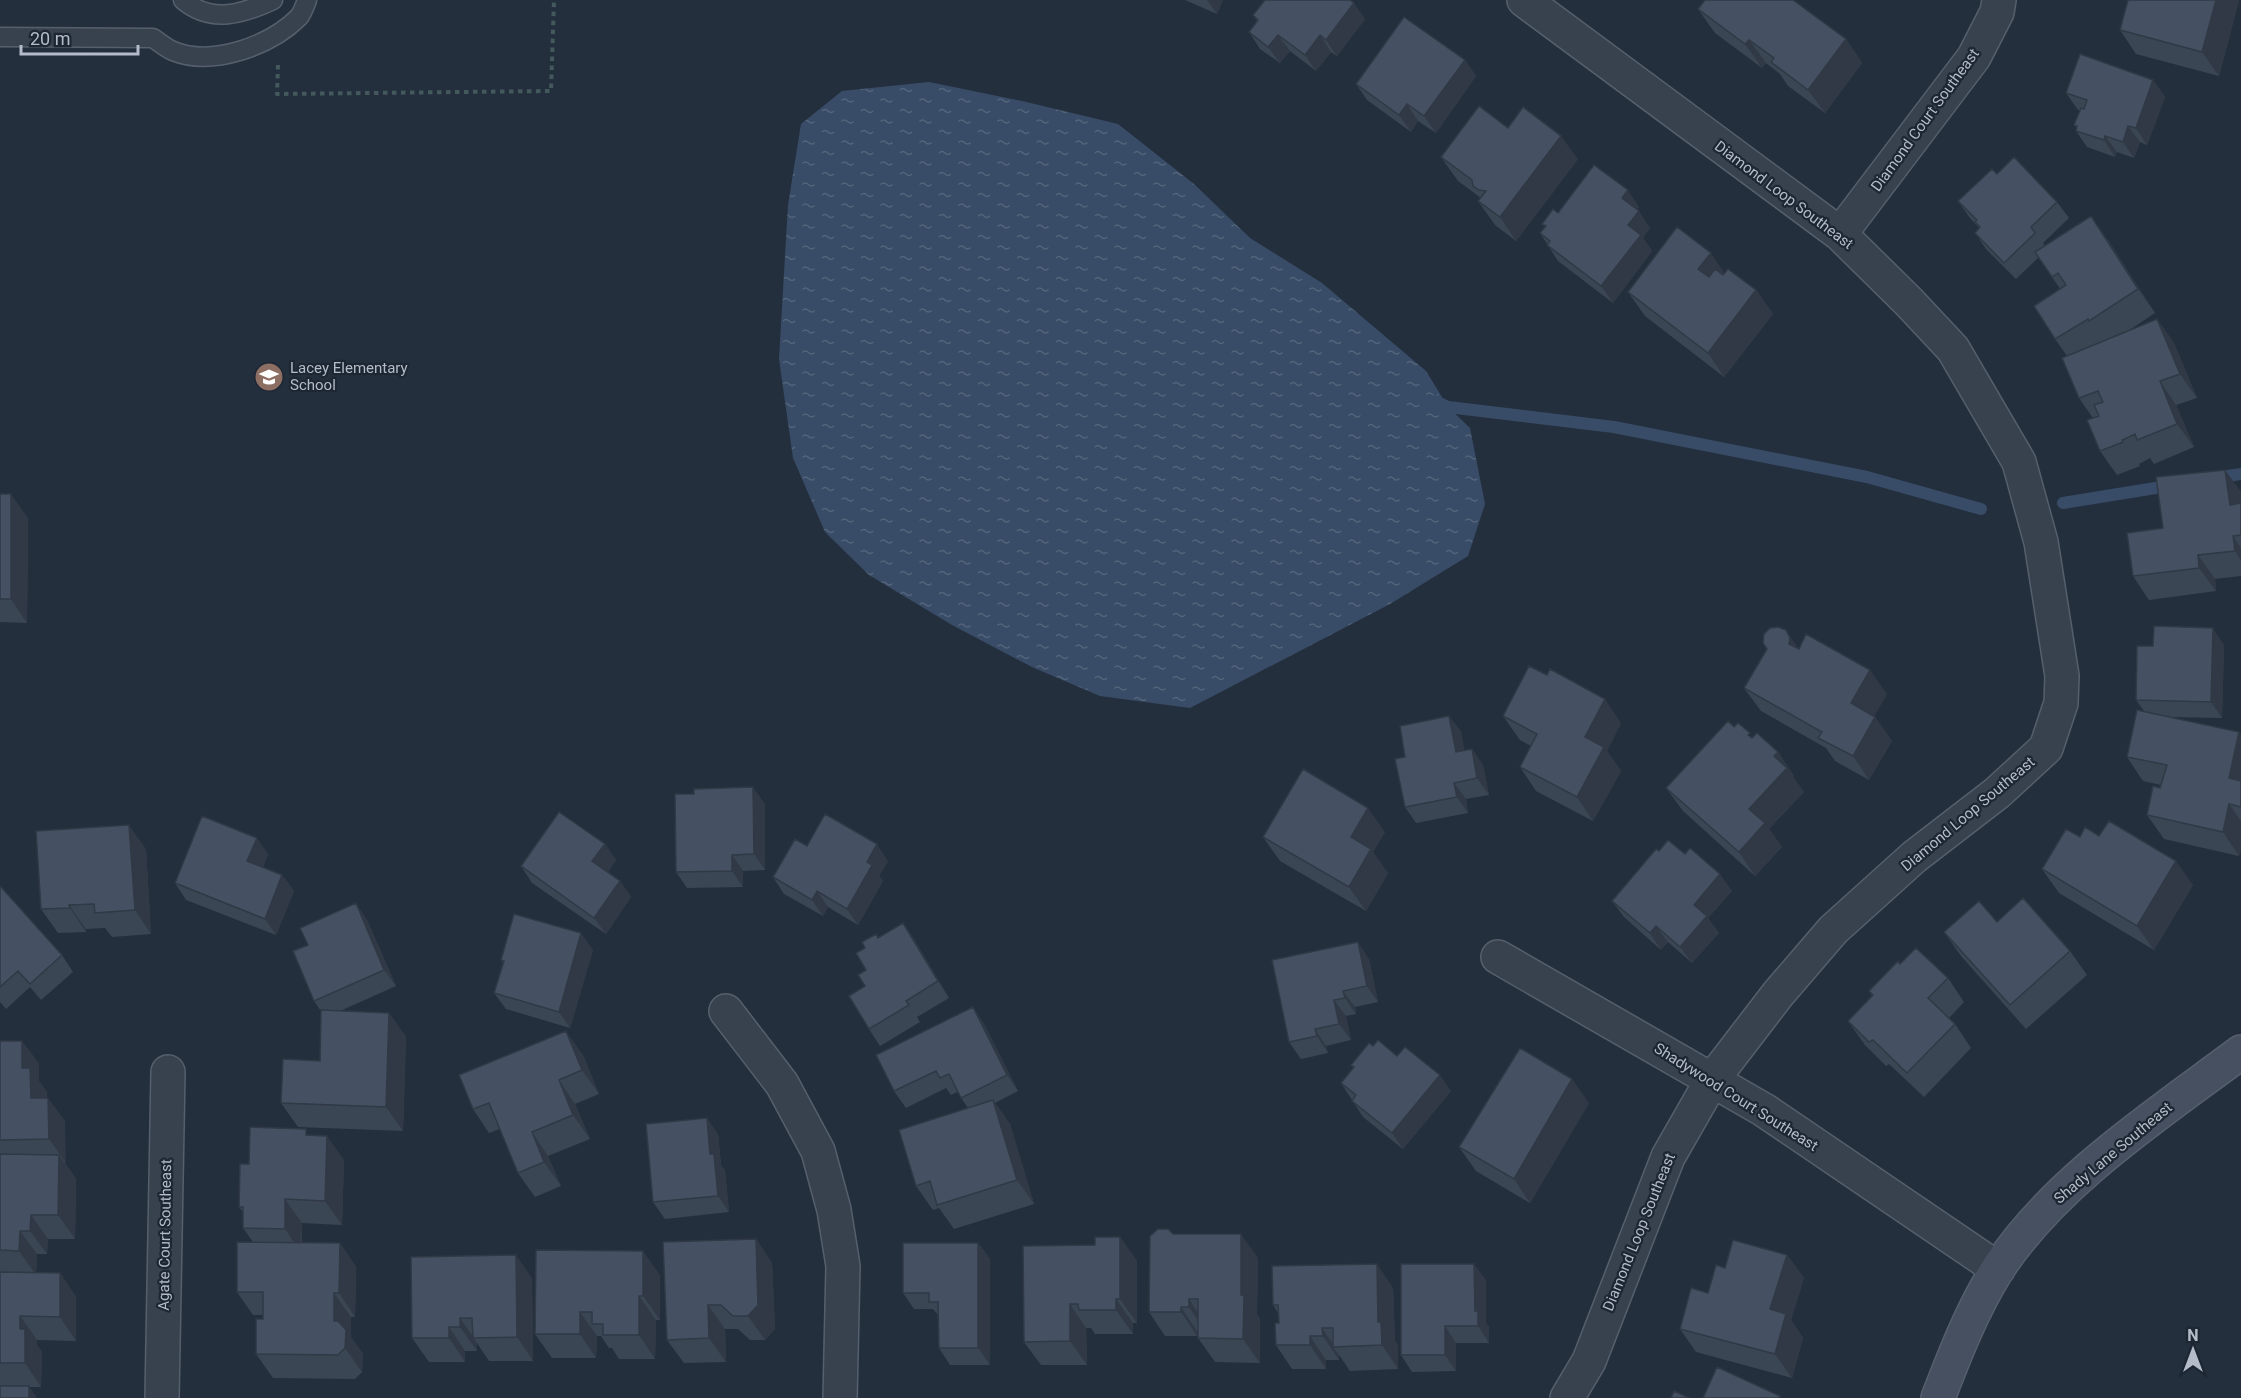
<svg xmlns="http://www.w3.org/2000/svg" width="2241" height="1398" viewBox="0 0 2241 1398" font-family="Roboto,sans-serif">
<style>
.water{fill:url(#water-ripples)}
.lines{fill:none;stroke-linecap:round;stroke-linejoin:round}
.stream{stroke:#394c67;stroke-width:12}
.lane-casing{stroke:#565f6c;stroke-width:21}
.street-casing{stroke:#565f6c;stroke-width:36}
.secondary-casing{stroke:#565f6c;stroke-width:36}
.path{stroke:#44595c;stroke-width:4;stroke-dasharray:4.5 4.5;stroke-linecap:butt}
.lane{stroke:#38414e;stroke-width:18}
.street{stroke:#38414e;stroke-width:33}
.secondary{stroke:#465061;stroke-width:33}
.wall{fill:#3b4654}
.shaded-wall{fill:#303945}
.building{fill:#455162;stroke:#303945;stroke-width:1.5}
.labels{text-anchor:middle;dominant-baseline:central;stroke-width:4.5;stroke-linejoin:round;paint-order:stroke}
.street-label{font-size:15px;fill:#b4bcc9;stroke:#1d2633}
.poi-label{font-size:15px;fill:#b4bcc9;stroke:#1d2633;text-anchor:start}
</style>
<defs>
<pattern id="water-ripples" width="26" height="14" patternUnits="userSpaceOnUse" patternTransform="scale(1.5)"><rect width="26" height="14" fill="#394c67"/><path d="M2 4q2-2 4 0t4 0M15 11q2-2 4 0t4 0" fill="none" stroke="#53647b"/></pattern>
</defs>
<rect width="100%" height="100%" fill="#242f3e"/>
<!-- water -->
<path class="water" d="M929,82l93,19 96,23 76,60 56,54 72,45 104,88 22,36 22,21 15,76 -17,52 -78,48 -200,104 -90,-12 -68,-29 -80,-42 -83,-50 -44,-43 -32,-74 -14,-99 9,-154 13,-81 41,-33z"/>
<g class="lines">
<!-- stream -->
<path class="stream" d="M1435,401l13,6 166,20 253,50 114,32
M2215,478l26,-4
M2063,503l111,-18"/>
<!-- lane casing -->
<g class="lane-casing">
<path id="lane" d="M183,0c28,24 60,14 90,0
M0,37l153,1c6,4 13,10 20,13 39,16 97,-5 126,-34 4,-5 6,-12 8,-17"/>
</g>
<!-- street casing -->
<g class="street-casing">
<path id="street" d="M1524,0l316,234 69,68 44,47 66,113 22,80 21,134 -1,27 -15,45 -49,45 -83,64 -81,73 -55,64 -66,86 -44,77 -79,204 -22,37
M1840,234l134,-177 23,-45 2,-12
M1498,957l266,153 234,159
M726,1011l56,73 36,67 16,59 9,56 -3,132
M162,1398l6,-326"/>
</g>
<!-- secondary casing -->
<g class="secondary-casing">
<path id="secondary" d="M1938,1398c17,-44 34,-88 59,-128 57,-88 161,-156 244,-218"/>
</g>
<!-- path -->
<path class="path" d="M278,65l-1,29 274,-3 3,-91"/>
<!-- lane -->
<use href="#lane" class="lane"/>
<!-- street -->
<use href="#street" class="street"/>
<!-- secondary -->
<use href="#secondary" class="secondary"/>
</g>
<!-- wall -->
<path class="wall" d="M1185,0h38l-6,14z
M2239,0l-20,76 -83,-22 -16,-24z
M1698,9l148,30 16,24 -37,50 -37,-27 -8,-12 -14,-11 -4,5 -47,-35z
M1253,15l112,4 -28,37 -6,-4 -15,19 -26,-20 -10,12 -20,-14 -11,-17 8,-11z
M1465,60l11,16 -40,57 -18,-12 -7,11 -44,-32 -11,-16z
M2153,80l12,17 -18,48 -7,-3 -6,16 -17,-6 -2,5 -28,-10 -11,-16 1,-3 -3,-3 6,-15h-2l-12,-17z
M1508,128l70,31 -62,82 -21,-16 -17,-24 3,-3 -23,-17 -17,-24z
M1997,174l60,28 12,16 -26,25 2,3 63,-6 47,73 -30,20 32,-14 17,24 23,55 -21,7 18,42 -40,17 -4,-6 -11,6 1,2 -23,9 -17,-24 -7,-33 -14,-20 -12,-42 -12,-17 5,-50 -21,-32 -23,22 -30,-30 -11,-16 4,-5 -9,-10 -12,-17z
M1639,207l-2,3 13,18 -7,10 9,13 -39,52 -55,-42 -18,-28 5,-6 -3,-3 16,-11z
M1725,273l31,17 17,24 -49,63 -79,-61 -17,-24z
M2225,470l16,22v84l-26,3 1,12 -67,9 -16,-24 30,-48z
M0,494l28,24 -1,105 -27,-1z
M2224,645l-2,73 -53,-1 72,18v113l-2,8 -75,-17 -17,-24 14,-30 -18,-4 -16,-24 17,-46 -8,-11z
M1799,648l88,46 -13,22 18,25 -23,39 -34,-19 -9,-13 -65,-37 -17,-23z
M1449,716l12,16 3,18 8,-1 11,16 6,30 -23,4 2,14 -52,10 -11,-16v-50z
M1503,716l118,7 -14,28 14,20 -28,50 -57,-30 -16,-24 11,-21 -11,-6z
M1734,727l44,25 16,24 -1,1 11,15 -35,37 13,18 -27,29 -72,-65 -17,-23z
M765,804v66l-22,1v16l-56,1 -11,-16z
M1385,832l-12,20 15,21 -22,38 -86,-50 -17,-24z
M2099,836l94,49 -39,65 -95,-57 -17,-24 38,-32z
M605,844l11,16 -8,12 12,9 11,16 -25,37 -74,-51 -11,-17z
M807,846l81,15 -9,15 4,5 -25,44 -30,-18 -5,9 -39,-22 -11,-17z
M146,849l5,85 -39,3 -7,-9 -19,1v3l-28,1 -17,-24z
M1659,851l26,3 47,37 -24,27 11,15 -27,30 -24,-21 -7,8 -37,-33 -12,-16z
M268,854l-5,13 19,8 12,16 -18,44 -90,-35 -11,-17z
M0,886l62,69 11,17 -32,28 -11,-13 -24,22 -6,-7z
M367,920l29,66 -56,25 49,2 17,24 -3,94 -105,-4 -17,-24 39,-42 1,-50 -7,-10z
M1997,922l73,29 17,24 -61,54 -65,-73 -17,-24z
M903,923l11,16 35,59 -32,19 3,5 -40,24 -11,-17 -4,-43 1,-16 -1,-22 11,-14 3,3z
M593,950l-23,78 -64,-19 -12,-16 9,-30 -2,-3z
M1369,959l9,43 -23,5 1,7 -10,2 5,24 -25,6 2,7 -27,6 -12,-17z
M1900,964l48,14 16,24 -15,16 6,6 16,24 -47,49 -35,-33 -3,2 -21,-21 -17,-24 24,-25 -3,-5z
M973,1007l11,17 34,67 -23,12 15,21 24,80 -80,25 -15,-21 -6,2 -17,-24 52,-78 -11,-16 -6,3 -5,-7 -40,20 -12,-17z
M0,1041h22l17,23v17l8,11v6l18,23v42l11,16 -1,60h-27l-1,15h-10l-1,19h24l16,24v44l-39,-1v5l5,7 -1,35h-12l8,11h-37z
M1373,1046l24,10 54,35 -48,58 -40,-32 -22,-34 12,-15 -2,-3z
M583,1055l16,39 -24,10 15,35 -42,17 13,30 -26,11 -17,-24 -18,-44 -11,4 -16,-24z
M1589,1103l-59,100 -54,-32 -17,-24z
M718,1134l3,31 4,6 4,41 -64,7 -12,-17z
M311,1135l33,25 -2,65 -40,-2v19l38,1 16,24 -1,50h-4v20l12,17 -1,18 -7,7 -82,-1 -17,-24 7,-39h-10l-16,-23 16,-50 -10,-14v-16l-4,-5 10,-43z
M1173,1234l85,24 -1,56 3,5v44l-45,-1 -17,-24v-7l-1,5h-32l-16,-24z
M1120,1237l17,24v62h-4v11h-38l-4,-6h-5l1,37h-46l-17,-23 71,-97z
M756,1239l16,24 3,66 -10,11h-15l-12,-11h-13l1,33 -42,1 -17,-23z
M978,1243l12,16v106h-40l-11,-17v-32l-6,-7h-19l-11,-16z
M1787,1255l17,23 -13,42 12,18 -11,40 -96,-26 -16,-23 28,-36 17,-25z
M660,1275v45h-4l-1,39h-36l-7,-11h-3l-8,-12h-4l-1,22h-44l-17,-24z
M532,1278l1,83h-44l-12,-18v8h-12v11h-36l-17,-24z
M1486,1280v43l3,4v16h-33v28l-44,1 -11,-17z
M1393,1288l2,53 3,5v23l-48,2 -11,-16v5h-13v9h-34l-16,-24 3,-22 -1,-10 -5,-8z"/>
<!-- shaded-wall -->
<path class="shaded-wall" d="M1207,0h16l-6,14z
M2216,0h23l-20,76 -17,-24z
M1354,3l11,16 -28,37 -11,-16z
M1278,35l12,16 -10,12 -12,-16z
M1320,35l11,17 -15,19 -11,-16z
M1846,39l16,24 -37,50 -17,-23z
M1749,40l17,23 -4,5 -17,-24z
M1465,60l11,16 -40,57 -12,-17z
M2153,80l12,17 -18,48 -11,-17z
M1407,104l11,17 -7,11 -12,-17z
M2128,126l12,16 -6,16 -11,-16z
M1561,136l17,23 -62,82 -16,-24z
M2105,136l12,16 -2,5 -11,-17z
M1628,190l11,17 -6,8 -11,-17z
M1639,211l11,17 -7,10 9,13 -39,52 -12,-17 27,-61z
M2091,216l17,24 47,73 -17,-24z
M1711,253l16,24 -12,15 -17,-23z
M1756,290l17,24 -49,63 -16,-24z
M2157,319l17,24 23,55 -17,-24z
M2160,381l16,24 18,42 -17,-23z
M2225,470l16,22v29l-11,-16z
M11,494l17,24 -1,105 -16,-24z
M2233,536l8,12v12l-6,-9z
M2198,555l17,24 1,12 -17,-23z
M2213,628l11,17 -2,73 -11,-16z
M1786,630l16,24 -13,-10z
M1870,670l17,24 -19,33 -17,-24z
M1605,699l16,24 -14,28 14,20 -28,50 -16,-24 8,-60z
M1449,716l12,16 6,37 -11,-17z
M1875,717l17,24 -23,39 -16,-24z
M2239,732l2,3v61l-12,-18z
M1472,749l11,16 6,30 -12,-17z
M1778,752l16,24 -1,1 11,15 -35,37 13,18 -27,29 -16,-24 10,-43 25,-53z
M1454,783l12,16 2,14 -11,-16z
M753,787l12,17v66l-11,-16z
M2229,804l12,17v27l-2,8 -16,-24z
M1368,808l17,24 -12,20 15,21 -22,38 -17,-24 2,-50z
M129,825l17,24 5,85 -16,-24z
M257,838l11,16 -9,23 -12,-16z
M605,844l11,16 -12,18 -12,-17z
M877,844l11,17 -9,15 4,5 -25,44 -11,-16 20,-47z
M732,855l11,16v16l-11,-16z
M2176,861l17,24 -39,65 -17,-24z
M1720,874l12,17 -24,27 11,15 -27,30 -12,-16 14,-42z
M282,875l12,16 -18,44 -11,-16z
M620,881l11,16 -25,37 -12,-16z
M817,891l11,16 -5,9 -11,-16z
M356,903l11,17 29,66 -12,-16z
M69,905l17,24v3l-16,-24z
M903,923l11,16 35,59 -11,-17z
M1656,926l12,16 -7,8 -11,-17z
M581,933l12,17 -23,78 -11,-16z
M1358,942l11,17 9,43 -11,-16z
M1343,991l12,16 1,7 -11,-16z
M1334,1000l12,16 5,24 -12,-16z
M973,1007l11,17 34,67 -11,-16z
M389,1013l17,24 -3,94 -17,-24z
M1315,1029l11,17 2,7 -11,-17z
M566,1031l17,24 16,39 -17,-24z
M22,1041l17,23v17l8,11 1,30 -17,-24 -9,-30z
M1440,1075l11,16 -48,58 -11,-16z
M1572,1079l17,24 -59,100 -16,-24z
M559,1080l16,24 15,35 -17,-24z
M48,1098l17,23 1,42 -17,-24z
M993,1100l17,24 24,80 -17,-24z
M707,1118l11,16 3,31 4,6 4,41 -11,-16 -8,-42z
M532,1132l16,24 13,30 -17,-24z
M327,1136l17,24 -2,65 -17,-24z
M59,1155l17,24 -1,60 -17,-24z
M285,1199l17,24 -1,30 -16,-24z
M31,1215l17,24 -1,15 -17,-23z
M20,1231l17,23 -1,21 -17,-24z
M1241,1234l17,24 -1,56 3,5v44l-17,-24 -2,-44z
M1120,1237l17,24v62l-17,-24z
M756,1239l16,24 3,66 -10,11 -17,-24z
M340,1243l16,24 -1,50 -16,-24z
M978,1243l12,16v106l-12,-17z
M643,1251l17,24v45l-17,-24z
M516,1255l16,23 1,83 -16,-24z
M1787,1255l17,23 -13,42 12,18 -11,40 -17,-24 -5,-45z
M1377,1264l16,24 2,53 3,5v23l-16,-24 -4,-23z
M1474,1264l12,16v43l3,4v16l-11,-17 -3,-15z
M60,1273l16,24v44l-16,-24z
M334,1293l17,24v20l12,17 -1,18 -17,-24 -11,-27z
M639,1296l17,24 -1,39 -16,-24z
M1116,1299l17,24v11l-17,-24z
M1189,1299l16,24v8l-16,-24z
M1070,1304l16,24 1,37 -17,-24z
M708,1305l17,24 1,33 -17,-24z
M1181,1307l16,24v5l-16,-24z
M580,1312l17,24 -1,22 -16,-24z
M20,1316l17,24v5l5,7 -1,35 -16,-24 -5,-34z
M460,1318l14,20h-1l4,5v8l-17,-24z
M1445,1326l11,17v28l-11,-16z
M449,1327l16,24v11l-16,-24z
M1322,1328l13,19h-2l6,8v5l-16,-24z
M1310,1336l16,24v9l-16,-24z
M29,1386l8,12h-8z"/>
<!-- building -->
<path class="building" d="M1265,0h85l4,3 -28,37 -6,-5 -15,20 -27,-20 -10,12 -19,-15 9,-12 -5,-5z
M1705,0h88l53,39 -38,51 -37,-28 3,-4 -25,-18 -4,4 -47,-35z
M2128,0h88l-14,52 -82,-22z
M1404,17l61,43 -41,56 -17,-12 -8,11 -43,-31z
M2080,54l73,26 -17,48 -8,-2 -5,16 -18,-6 -1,4 -28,-9 1,-5 -3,-1 7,-17 3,1 3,-9 -21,-7z
M1479,106l29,22 15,-21 38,29 -61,81 -22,-16 8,-10 -7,-1 -6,-4 -1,-6 -31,-23z
M2014,157l43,45 -26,25 4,6 -31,30 -29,-30 5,-6 -5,-5 2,-2 -19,-19 34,-32 5,5z
M1594,165l34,25 -6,8 17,13 -11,14 13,10 -40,51 -54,-41 3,-4 -10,-8 6,-7 -4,-2 11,-15 5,4z
M2091,216l47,73 -49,32 -1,-2 -33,20 -21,-33 32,-21 -8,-12 -6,4 -17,-25z
M1677,227l34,26 -13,16 11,8 6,-8 8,6 5,-6 28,21 -48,63 -80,-61z
M2157,319l23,55 -20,7 17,43 -40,16 -2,-6 -13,6 1,2 -23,9 -13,-31 12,-4 -5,-11 9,-3 -5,-11 -19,7 -17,-40z
M2225,470l5,35 11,-2v32l-8,1 2,15 -37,4 1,13 -66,8 -6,-43 36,-5 -7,-51z
M0,494h11v105h-11z
M2154,626l59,2 -2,74 -75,-2 1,-54h16z
M1778,627l8,3 4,8 -1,6 10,5 7,-15 64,36 -19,33 24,14 -22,39 -35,-18 4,-6 -78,-44 23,-39 -4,-6 1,-9 6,-6z
M1529,666l18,9 3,-6 55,30 -20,38 19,10 -27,50 -57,-30 17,-33 -34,-18z
M2137,710l102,22 -10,46 12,3v26l-12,-3 -6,28 -76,-17 6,-29 7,2 7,-23 -40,-8z
M1449,716l7,36 16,-3 5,29 -23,5 3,14 -52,10 -10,-48 10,-2 -5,-31z
M1728,721l6,6 4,-4 12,10 -2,2 4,3 5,-5 21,19 -4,4 13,12 -38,41 16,14 -26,29 -73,-64z
M1303,769l65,39 -17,29 20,12 -22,38 -86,-50z
M753,787l1,67 -22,1v16l-56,1 -1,-78h19v-5z
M559,812l46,32 -13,17 28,20 -26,37 -73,-52z
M825,814l52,30 -10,18 5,3 -25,44 -30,-18 -5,9 -39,-23 22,-38 12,7z
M202,816l55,22 -10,23 35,14 -17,44 -90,-36z
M2109,821l67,40 -39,65 -95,-57 24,-40 14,8 5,-10 14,9z
M129,825l6,85 -40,3 -1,-9 -25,1 1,3 -29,1 -5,-78z
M1668,840l17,14 5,-6 30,26 -26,31 13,11 -27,31 -24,-21 -6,7 -38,-32 44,-52 3,2z
M0,886l62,69 -32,29 -12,-13 -18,16z
M2023,898l47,53 -60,54 -66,-73 35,-31 18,21z
M356,903l28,67 -70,31 -21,-50 15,-6 -8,-17z
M514,914l67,19 -22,79 -65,-19 10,-32 -3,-1z
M903,923l35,58 -32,20 3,4 -40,24 -20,-33 16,-10 -7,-11 8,-5 -10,-17 9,-5 -3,-6 14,-8 2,4z
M1358,942l9,44 -24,5 2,7 -11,2 5,24 -24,5 2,7 -28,6 -17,-82z
M1916,948l32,30 -20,20 27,26 -48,49 -34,-33 -4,2 -21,-21 25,-26 -4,-4 29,-30 2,3z
M973,1007l34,68 -46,23 -12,-24 -9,4 -4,-7 -42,20 -18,-36z
M321,1010l68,3 -3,94 -105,-4 2,-44 37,2z
M566,1031l16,39 -23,10 14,35 -41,17 12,30 -26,11 -29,-70 -16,6 -14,-34z
M1378,1040l19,16 8,-9 35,28 -48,58 -40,-32 4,-6 -15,-12 13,-16 -3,-2 18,-22 4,3z
M0,1041h22v27h8l1,30h17l1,41 -49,1z
M1520,1048l52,31 -58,100 -55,-32z
M993,1100l24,80 -80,25 -7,-24 -14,5 -17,-56z
M707,1118l3,36h4l4,42 -65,6 -7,-78z
M250,1127l56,2v6l21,1 -2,65 -40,-2v30l-42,-1v-21h-4l1,-43h9z
M0,1154l59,1 -1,60h-27l-1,16h-10l-1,20 -19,-1z
M1158,1229h10l5,5h68v61h3l-1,44 -45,-1v-39h-9v8h-8v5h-32l1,-76z
M1095,1237h25v62h-4v11h-37l-1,-6h-8v37l-46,1 -1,-96 72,-1z
M756,1239l2,66 -10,11h-15l-12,-11h-13l1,33 -42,2 -4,-98z
M1733,1240l54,15 -17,54 16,5 -11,40 -95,-25 11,-41 17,5 8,-28 9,3z
M237,1242l103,1 -1,50h-5v28h4l8,9 -1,18 -7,7 -82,-1v-35h7v-27h-26z
M903,1243h75v105h-39l-1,-46h-9v-9h-26z
M536,1250l107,1v45h-4v39h-36v-11h-11v-12h-12v22h-45z
M516,1255l1,82 -44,1 -1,-20h-12v9h-11v11h-37l-1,-81z
M1377,1264l1,58h3l1,23 -49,2v-19h-11l1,8h-13v9h-34l-1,-22h4l-1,-18h-5l-1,-39z
M1401,1264h73l1,47h3v15h-33v29h-44z
M0,1272l60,1v44l-40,-1v13h5v34h-25z
M1717,1367l63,29 -1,2h-76z
M0,1386h29v12h-29z
M1674,1391l15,7h-18z"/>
<!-- icons -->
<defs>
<g id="school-disc" transform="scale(1.5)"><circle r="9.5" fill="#8d6e63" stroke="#1d2633"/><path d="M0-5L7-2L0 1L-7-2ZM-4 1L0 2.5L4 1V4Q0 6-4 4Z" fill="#fff"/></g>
</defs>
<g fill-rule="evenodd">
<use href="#school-disc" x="269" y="377"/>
</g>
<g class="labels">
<!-- street labels -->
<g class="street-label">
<text transform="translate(1925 120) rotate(-54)">Diamond Court Southeast</text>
<text transform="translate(1784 195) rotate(37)">Diamond Loop Southeast</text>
<text transform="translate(1968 814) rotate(-40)">Diamond Loop Southeast</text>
<text transform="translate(1736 1097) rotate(32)">Shadywood Court Southeast</text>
<text transform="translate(2113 1153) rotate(-40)">Shady Lane Southeast</text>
<text transform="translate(1639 1232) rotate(-68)">Diamond Loop Southeast</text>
<text transform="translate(165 1235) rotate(-89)">Agate Court Southeast</text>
</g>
<!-- poi labels -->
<g class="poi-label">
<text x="290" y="368">Lacey Elementary<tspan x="290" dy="17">School</tspan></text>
</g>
</g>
<!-- north arrow -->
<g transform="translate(2193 1350)" stroke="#1d2633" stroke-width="4.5" paint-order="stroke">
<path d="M0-4.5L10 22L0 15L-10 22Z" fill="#b4bcc9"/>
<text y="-9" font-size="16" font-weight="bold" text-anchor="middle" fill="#b4bcc9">N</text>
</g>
<!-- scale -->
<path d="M21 45v9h117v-9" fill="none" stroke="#b4bcc9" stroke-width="3"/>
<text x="30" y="45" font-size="18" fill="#b4bcc9" stroke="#1d2633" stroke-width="4.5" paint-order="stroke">20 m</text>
</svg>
